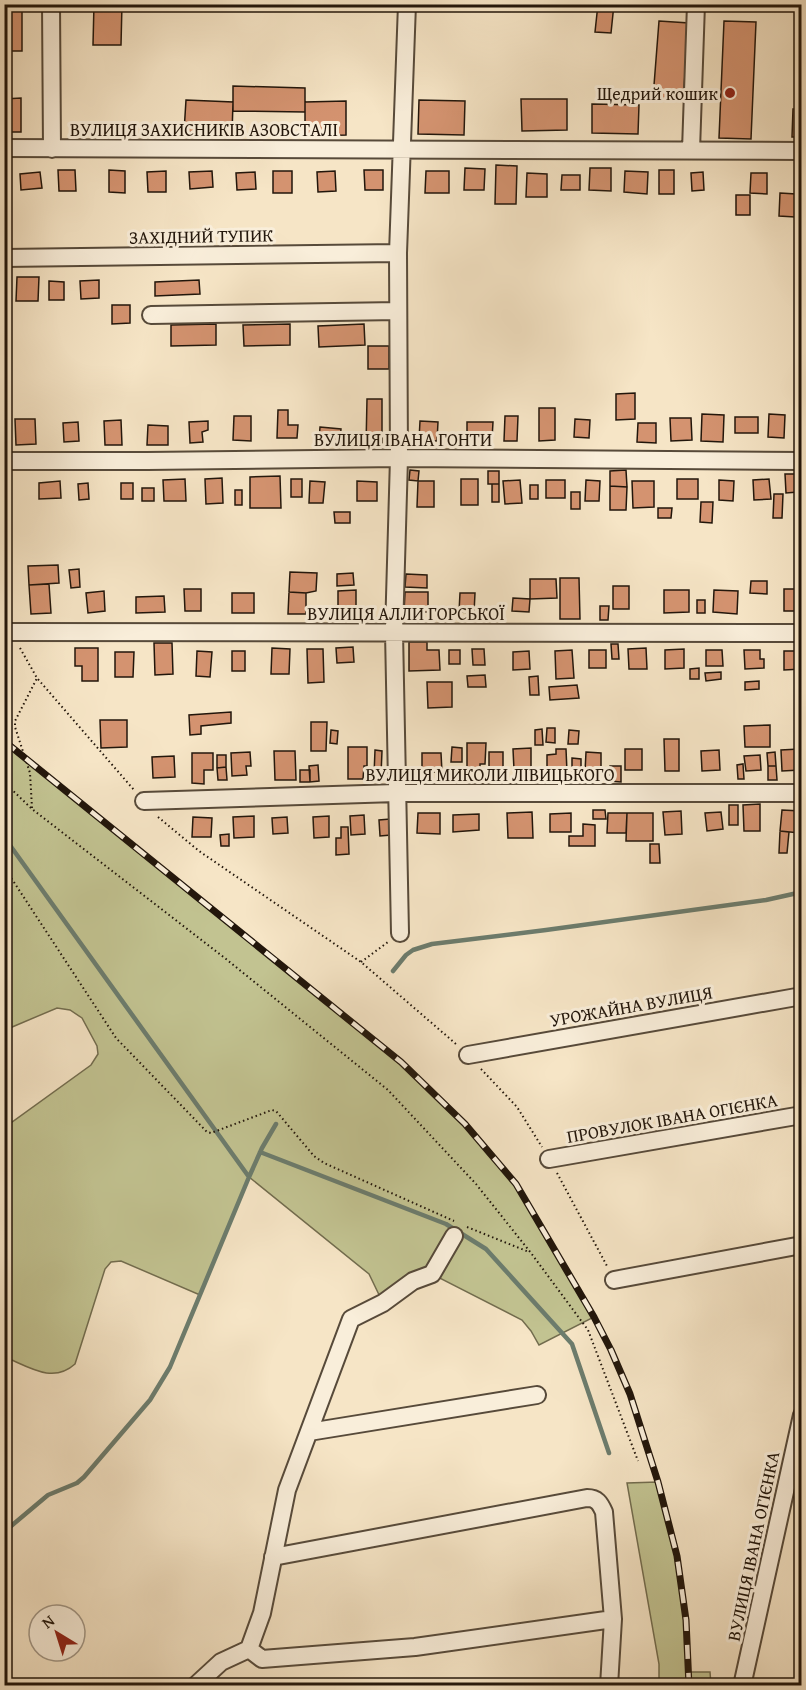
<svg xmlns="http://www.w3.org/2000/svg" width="806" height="1690" viewBox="0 0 806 1690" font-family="'Gentium Book Plus',serif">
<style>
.grass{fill:#c2c391;stroke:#726c4e;stroke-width:1.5}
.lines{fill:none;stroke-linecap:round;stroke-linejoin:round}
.stream{stroke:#6c7c6d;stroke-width:4.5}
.building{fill:#d49370;stroke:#22160b;stroke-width:1.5}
.minor-casing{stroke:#574a3a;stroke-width:20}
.path{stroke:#22160b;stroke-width:2;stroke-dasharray:1.5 3;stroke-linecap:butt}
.minor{stroke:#f9eeda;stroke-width:16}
.rail-casing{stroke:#22160b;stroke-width:7}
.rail{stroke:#f9eeda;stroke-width:4.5;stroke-dasharray:14;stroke-linecap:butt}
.poi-dot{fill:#8f2418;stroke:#f9eeda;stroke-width:2}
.labels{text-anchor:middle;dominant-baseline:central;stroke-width:6;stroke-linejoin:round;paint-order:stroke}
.poi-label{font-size:18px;fill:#22160b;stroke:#f9eeda;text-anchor:end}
.street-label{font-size:18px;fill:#22160b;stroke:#f9eeda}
</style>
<rect width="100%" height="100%" fill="#f6e5c6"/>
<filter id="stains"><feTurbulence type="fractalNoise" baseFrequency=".00333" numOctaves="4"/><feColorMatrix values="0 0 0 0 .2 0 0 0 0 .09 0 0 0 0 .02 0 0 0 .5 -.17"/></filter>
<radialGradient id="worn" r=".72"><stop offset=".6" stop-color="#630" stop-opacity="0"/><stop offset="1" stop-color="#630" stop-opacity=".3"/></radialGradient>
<!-- grass -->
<path class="grass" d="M5,741l347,280 72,62 41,41 51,60 78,133 -55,28 -8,-14 -9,-11 -90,-46 -49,29 -14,-29 -120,-97 -49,118 -79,-34 -10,1 -6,7 -30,95c-22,20 -46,3 -70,-7l-1,-229 87,-63 7,-11 -1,-8 -15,-28 -12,-8 -13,-2 -52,22z
M658,1482c17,63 29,125 31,190h21l1,13h-52v-21l-32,-181z"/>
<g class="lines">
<!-- stream -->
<path class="stream" d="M4,837l245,340
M393,971l13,-16 7,-5 19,-6 114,-14 220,-30 36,-8
M260,1152l186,72 40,25 86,95 37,109
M4,1532l44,-37 29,-12 7,-6 66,-77 20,-33 79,-190 13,-29 14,-24"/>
</g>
<!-- building -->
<path class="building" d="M4,4h18v47h-18z
M94,4h28l-1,41h-28z
M598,4h16l-3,29 -16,-1z
M659,21l30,2 -6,77 -30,-2z
M724,21l32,1 -5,117 -32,-1z
M233,86l72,2v24l-72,-1z
M21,98v34h-17v-33z
M521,99h46v31l-45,1z
M186,100l47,2 -1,32 -48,-2z
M419,100l46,1 -1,34 -46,-1z
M346,101v34l-41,1v-34z
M592,104l47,1 -1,29 -46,-1z
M793,109h9v28h-10z
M496,165l21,1 -1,38h-21z
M465,168l20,1 -1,21h-20z
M590,168h21v23l-22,-1z
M58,170h17l1,21h-17z
M109,170l16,1v22l-16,-1z
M364,170h19v20h-18z
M659,170h15v24h-15z
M166,171v21h-18l-1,-20z
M212,171l1,16 -23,2 -1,-17z
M273,171h19v22h-19z
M335,171l1,20 -18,1 -1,-20z
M426,171h23v22h-24z
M625,171l23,1 -1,22 -23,-2z
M40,172l2,16 -21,2 -1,-16z
M255,172l1,17 -19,1 -1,-17z
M703,172l1,18 -12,1 -1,-18z
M527,173l20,1v23h-21z
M751,173h16v21l-17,-1z
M562,175h18v15h-19z
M780,193l16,1 -1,23 -16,-1z
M736,195h14v20h-14z
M17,277h22l-1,24h-22z
M99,280v18l-18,1 -1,-18z
M199,280l1,14 -45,2v-14z
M49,281l15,1v18h-15z
M112,305h18v18l-18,1z
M216,324v21l-45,1v-21z
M290,324v21l-46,1 -1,-21z
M364,324l1,21 -46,2 -1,-21z
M368,346h21v23h-21z
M635,393v26l-19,1v-26z
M367,399h15v47h-16z
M539,408h16v32l-16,1z
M278,410h10v15h10l-1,13h-20z
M702,414l22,1 -1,27 -22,-1z
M769,414l16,1 -1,23 -16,-1z
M234,416h17v25l-18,-1z
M505,416h13l-1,25h-13z
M735,417h23v16h-23z
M670,418h21l1,22 -21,1z
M15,419h20l1,25 -20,1z
M575,419l15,1 -1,18 -15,-1z
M121,420l1,25h-17l-1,-24z
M208,421v9l-6,2 1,10 -13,1 -1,-21z
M420,421l18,1 -1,19 -18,-1z
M78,422l1,19 -15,1 -1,-19z
M467,422h26l-1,17h-25z
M638,423h18v20l-19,-1z
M148,425l20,1v19h-21z
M320,427l21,2 -1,12 -21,-1z
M410,470l9,1 -1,10 -9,-1z
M626,470l1,17 -17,-1v-15z
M488,471h11v13h-11z
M785,474h13v18l-12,1z
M280,476l1,32h-31v-31z
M222,478l1,25 -17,1 -1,-25z
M185,479l1,22h-22l-1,-21z
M291,479h11v18h-11z
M461,479h17v26h-17z
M677,479h21v20h-21z
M769,479l2,20 -17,1 -1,-20z
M520,480l2,23 -17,1 -2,-23z
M546,480h19v18h-19z
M586,480l14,1 -1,20h-14z
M719,480l15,1 -1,20 -14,-1z
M60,481l1,17 -22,1v-16z
M310,481l15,1 -2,21h-14z
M357,481l20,1v19h-20z
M418,481h16v26h-17z
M632,481h22v26l-21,1z
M88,483l1,16 -10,1 -1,-16z
M121,483h12v16h-12z
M492,484h7v18h-7z
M530,485h8v14h-8z
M610,486l17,1 -1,23h-16z
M142,488h12v13h-12z
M235,490h7v15h-7z
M571,492h9v17h-9z
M774,494h9l-1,24h-9z
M701,502h12l-1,21 -12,-1z
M658,508h14l-1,10h-13z
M334,512h16v11h-15z
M58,565l1,18 -30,2 -1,-19z
M79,569l1,18 -9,1 -2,-18z
M290,572l27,1 -1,18 -10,2 -17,-1z
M353,573l1,12 -17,1v-12z
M406,574l21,1v13l-22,-1z
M560,578h19l1,41h-20z
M530,579h26l1,19 -27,1z
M751,581h16v13l-17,-1z
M49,584l2,29 -20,1 -2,-29z
M613,586h16v23h-16z
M184,589h17v22h-16z
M784,589h18v22h-18z
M356,590v21h-18v-20z
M664,590h25v22l-25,1z
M714,590l24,1 -1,23 -24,-2z
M104,591l1,20 -17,2 -2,-20z
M289,592l17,1v21h-18z
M405,592h23v20h-24z
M232,593h22v20h-22z
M460,593h15l-1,20 -15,-1z
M164,596l1,16 -29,1v-16z
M513,598l17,1 -1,13 -17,-1z
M697,600h8v13h-8z
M600,606h9l-1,14h-8z
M409,642h18v8h12l1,20 -31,1z
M154,643h18l1,31 -18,1z
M611,644h7l1,15h-7z
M353,647l1,15 -17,1 -1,-15z
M75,648h23v33h-16v-15h-7z
M272,648l18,1 -1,25h-18z
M646,648l1,21h-18l-1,-20z
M307,649h16l1,33 -16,1z
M472,649h12l1,16h-12z
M684,649v19l-19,1v-19z
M449,650h11v14h-11z
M572,650l2,28 -18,1 -1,-28z
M589,650h17v18h-17z
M706,650h16l1,16h-17z
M744,650h16v9h4v9l-19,1z
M197,651l15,1 -2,25 -14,-1z
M232,651h13v20h-13z
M529,651l1,18 -17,1v-18z
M784,651h18v18l-18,1z
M115,652h19l-1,25h-18z
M699,668v11h-9v-10z
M721,672v7l-15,2 -1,-8z
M485,675l1,12h-18l-1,-11z
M538,676l1,19h-9l-1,-18z
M759,681v8l-14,1v-8z
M427,682h25v25l-24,1z
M577,685l2,13 -29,2 -1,-13z
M231,712v11l-30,3v8l-11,1 -1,-20z
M100,720h27v27l-26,1z
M311,722h16l-1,29h-15z
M770,725v22h-25l-1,-21z
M547,728h8v15l-9,-1z
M542,729l1,16h-8v-15z
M331,730l7,1 -1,13 -7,-1z
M569,730l10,1 -1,13h-10z
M664,739h15v32h-14z
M467,743h19l-1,21h-5v5h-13z
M348,747h19v19h-3l-1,13h-15z
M452,747l10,1v14h-11z
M531,748v22h-17l-1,-21z
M556,749h10l1,23 -20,1v-18l9,-1z
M625,749h17v21h-17z
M799,749l1,21 -18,1 -1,-21z
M375,750l7,1 -1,24h-7z
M719,750l1,20 -18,1 -1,-20z
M274,751h21l1,29h-21z
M250,752l1,14h-5l1,9 -15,1 -1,-23z
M489,752h14v18h-14z
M586,752l15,1v19h-16z
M775,752l1,14h-8l-1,-13z
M192,753h21v17h-9v14l-12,-1z
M422,753h19l1,19h-20z
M217,755h9v12l-9,1z
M760,755l1,15 -15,1 -2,-15z
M174,756l1,21 -22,1 -1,-21z
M572,758l9,1v12h-9z
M743,764l1,15h-6l-1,-14z
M318,765l1,16 -9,1 -1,-16z
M610,766h11v16l-12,-1z
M768,766h8l1,14h-9z
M226,767l1,13h-9l-1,-12z
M300,770h10v12h-10z
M760,804v27h-16l-1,-26z
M729,805h9v20h-9z
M593,810h12l1,9h-13z
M782,810l19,1 -1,22 -20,-2z
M681,811l1,23 -17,1 -2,-23z
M532,812l1,26h-25l-1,-25z
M721,812l2,17 -16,2 -2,-18z
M418,813h22v21l-23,-1z
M571,813v19h-21v-18z
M608,813h19l-1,20h-19z
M627,813h26v28h-27z
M479,814v16l-26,2v-17z
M364,815l1,19 -14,1 -1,-19z
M254,816v21l-20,1 -1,-21z
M329,816v21l-15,1 -1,-21z
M193,817l19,1 -1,19h-19z
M287,817l1,16 -15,1 -1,-16z
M390,819l1,16 -11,1 -1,-16z
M583,824l12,1v21h-26v-10h14z
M341,827h7l1,27 -13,1v-17h5z
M780,831l9,1 -2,21h-8z
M229,834v12h-8l-1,-11z
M650,844h9l1,19h-10z"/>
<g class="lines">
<!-- minor casing -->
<g class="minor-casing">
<path id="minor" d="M51,4l1,145
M4,148l798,3
M691,150l5,-146
M4,258l394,-5
M151,315l247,-4
M4,461h143l252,-3 403,3
M11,632l791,1
M144,801l252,-8h406
M400,933l-6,-301 5,-174 -1,-205 9,-249
M468,1055l334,-59
M549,1159l253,-44
M614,1280l188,-35
M309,1432l228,-37
M273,1557l314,-59c10,0 13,5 17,14l9,107
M249,1649l13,10 153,-12 198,-28 -4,67
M195,1686l26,-24 28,-13 13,-36 25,-123 64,-171 32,-16 30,-22 19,-7 22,-38
M742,1686l60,-271"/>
</g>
<!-- path -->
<path class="path" d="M20,648l17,30 97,112
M4,782l28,27 194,150 162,131 88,94 55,69 57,77 50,131
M32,808l-2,-35 -15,-46v-6l22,-43
M158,817l41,34 162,111 95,82
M4,867l112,171 91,94 4,1 61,-23 4,1 38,45 10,7 130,58
M361,962l27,-20
M481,1069l36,38 25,40
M557,1173l50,93
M467,1227l62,25"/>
<!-- minor -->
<use href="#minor" class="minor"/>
<!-- rail casing -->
<g class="rail-casing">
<path id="rail" d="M4,741l397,321 64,62 51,60 78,133 17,33 19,44 28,88 19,74 9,64 3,66"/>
</g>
<!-- rail -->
<use href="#rail" class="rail"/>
</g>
<!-- markers -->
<circle class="poi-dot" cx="730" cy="93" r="6"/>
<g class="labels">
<!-- poi labels -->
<g class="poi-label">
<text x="718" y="93">Щедрий кошик</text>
</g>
<!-- street labels -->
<g class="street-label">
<text x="204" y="129">ВУЛИЦЯ ЗАХИСНИКІВ АЗОВСТАЛІ</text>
<text transform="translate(201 236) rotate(-1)">ЗАХІДНИЙ ТУПИК</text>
<text x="403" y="439">ВУЛИЦЯ ІВАНА ГОНТИ</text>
<text x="406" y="613">ВУЛИЦЯ АЛЛИ ГОРСЬКОЇ</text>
<text x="490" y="774">ВУЛИЦЯ МИКОЛИ ЛІВИЦЬКОГО</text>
<text transform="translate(631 1006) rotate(-10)">УРОЖАЙНА ВУЛИЦЯ</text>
<text transform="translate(672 1118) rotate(-10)">ПРОВУЛОК ІВАНА ОГІЄНКА</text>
<text transform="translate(753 1546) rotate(-78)">ВУЛИЦЯ ІВАНА ОГІЄНКА</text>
</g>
</g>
<!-- margin -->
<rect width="806" height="1690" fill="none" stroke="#f6e5c6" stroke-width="24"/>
<rect x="6" y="6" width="794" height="1678" fill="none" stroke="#22160b" stroke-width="3"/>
<rect x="12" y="12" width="782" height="1666" fill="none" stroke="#22160b" stroke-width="1.5"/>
<!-- north arrow -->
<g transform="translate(57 1633) rotate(322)"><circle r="28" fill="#f9eeda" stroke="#a39887" stroke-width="1.5"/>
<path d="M0-4.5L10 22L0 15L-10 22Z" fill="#8f2418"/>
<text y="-9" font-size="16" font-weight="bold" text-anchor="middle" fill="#22160b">N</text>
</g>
<rect width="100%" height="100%" filter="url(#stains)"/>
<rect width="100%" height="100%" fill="url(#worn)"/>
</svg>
